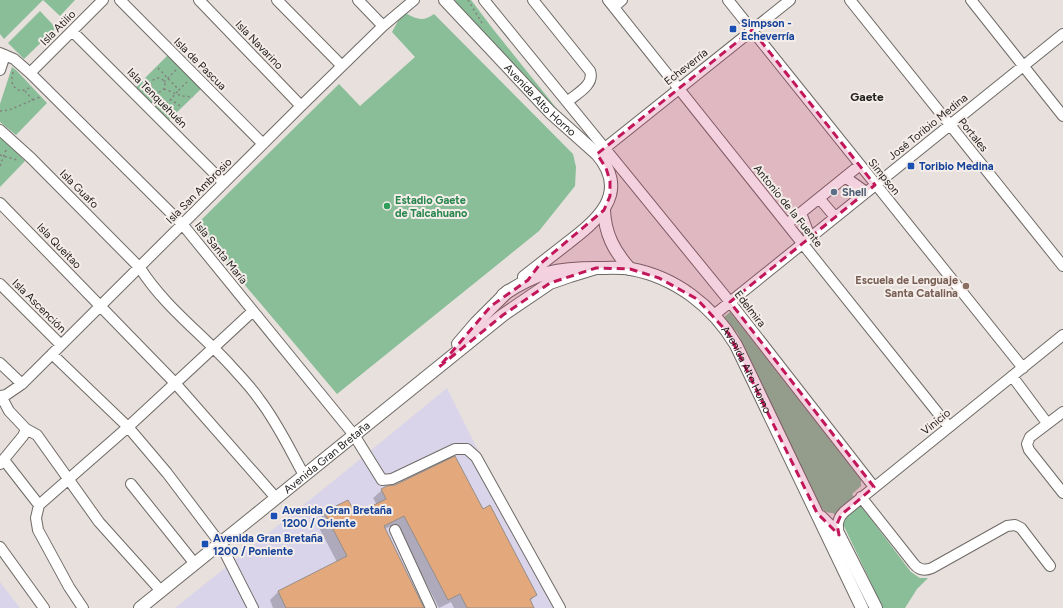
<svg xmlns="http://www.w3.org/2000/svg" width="1063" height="608" viewBox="0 0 1063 608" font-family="Figtree,sans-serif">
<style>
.industrial{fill:#dad4ea}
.green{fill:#89be98}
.shadow{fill:#0003}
.building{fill:#e3a87b;stroke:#958f8b}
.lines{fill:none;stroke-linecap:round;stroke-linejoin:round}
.minor-casing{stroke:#6f6a66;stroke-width:12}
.major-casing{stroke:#6f6a66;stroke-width:14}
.path{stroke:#84807d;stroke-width:1.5;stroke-dasharray:2 3;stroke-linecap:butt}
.minor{stroke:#fff;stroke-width:10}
.major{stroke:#fff;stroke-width:12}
.marked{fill:#c2185b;fill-opacity:0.2;stroke:#c2185b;stroke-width:3;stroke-dasharray:8 5;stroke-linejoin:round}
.transit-dot{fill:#1a4fb4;stroke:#f4ede9;stroke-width:1.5}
.service-dot{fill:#5c6f8a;stroke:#f4ede9;stroke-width:1.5}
.leisure-dot{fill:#2e9e5b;stroke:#f4ede9;stroke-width:1.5}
.education-dot{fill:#8d6e63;stroke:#f4ede9;stroke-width:1.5}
.labels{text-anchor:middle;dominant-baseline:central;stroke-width:4;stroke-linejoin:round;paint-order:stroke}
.transit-label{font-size:11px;font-weight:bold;fill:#164399;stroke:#f4ede9;text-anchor:start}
.street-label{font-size:11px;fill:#22201e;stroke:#f4ede9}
.service-label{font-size:11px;font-weight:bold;fill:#4e5e75;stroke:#f4ede9;text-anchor:start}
.leisure-label{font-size:11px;font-weight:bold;fill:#27864d;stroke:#f4ede9;text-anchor:start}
.education-label{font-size:11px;font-weight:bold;fill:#785e54;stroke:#f4ede9;text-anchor:end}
.neighbourhood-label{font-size:12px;font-weight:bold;fill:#22201e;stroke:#f4ede9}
</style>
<rect width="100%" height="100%" fill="#e7e0dc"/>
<!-- industrial -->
<path class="industrial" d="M447,388l110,220h-382l167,-134z
M0,582l20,26h-20z"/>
<!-- green -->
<path class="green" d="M0,0h75l-15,16 -17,-16 -39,39 -4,-5z
M455,0h16l22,29 72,90 -104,-106z
M40,11l16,17 -32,31 -16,-16z
M403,12c12,6 19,11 31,2l139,140 3,13 -1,19 -36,45 -202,163 -142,-168 144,-142 21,22 55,-49 -23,-25z
M169,54l33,34 -33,32 -33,-33z
M12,67l5,4 30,32 -31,32 -16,-13v-18z
M0,136l25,25 -25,26z
M730,312l131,168v6l-9,8 59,78 9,6h8l-11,11 -12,19h-22l-41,-86 -9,-9c-11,0 -14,-8 -19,-16l-76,-163 -14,-17z"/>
<!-- shadow -->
<path class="shadow" d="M382,490l100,20 54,85 -6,6 3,7h-79l-3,-6 -12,6 -44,-84 -10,5 38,79h-150l-3,-8 8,-8 59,-30 -21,-40 9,-9 30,3 22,-11 -4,-7z"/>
<!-- building -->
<path class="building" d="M455,456l28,53 7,-4 47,90 -7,4 4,9h-67l-7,-14 -12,6 -44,-84 -20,10 40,82h-138l-8,-17 69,-35 -23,-44 24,-12 8,14 30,-15 -5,-10 6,-3 8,-1z"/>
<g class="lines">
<!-- minor casing -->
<g class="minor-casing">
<path id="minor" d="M120,0l143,144
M199,0l102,106
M277,0l65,66
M358,0l25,26
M484,0l246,302 144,185
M533,0l57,71c5,14 -14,23 -23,31
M608,0l341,427
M728,0l295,368
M850,0l213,266
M971,0l92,116
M614,7l8,-7
M72,31l152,152
M0,53l14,6 16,14 153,152 171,210 28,45 10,-1 63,-30h12l9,8 84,151
M0,70l5,-15
M30,73l73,-73
M0,130l31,28 109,110c24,38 61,65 91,98 10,11 20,21 28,33 18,23 31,51 45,76
M600,152l190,-152
M845,177l21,15
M819,198l16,19
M0,203l175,180 101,115
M801,213l9,24
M787,224l73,-59
M0,284l61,61
M714,315l349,-281
M52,354l76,73 39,46 53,70 33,65
M0,363l22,21
M1012,376l35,47
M0,396l6,-1 16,-11 279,-278 82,-80 31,-26
M1,396l8,15 17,18 11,6 62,87 62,69
M1063,412l-33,25 -3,7 2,6 34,43
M4,460l35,45
M0,464l23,-28 3,-7
M131,484l64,80
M861,497l53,67c5,6 11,7 18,4l75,-42 8,-1 6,3 29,38
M395,530l36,78
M839,535c-2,-10 -2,-16 5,-23l219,-177
M0,547l44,61
M83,608l-14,-21 -31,-57 -2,-12 3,-13 89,-78 125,-116"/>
</g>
<!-- major casing -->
<g class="major-casing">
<g id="major">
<path id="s1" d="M445,0l105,112 47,42c35,40 -2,68 -32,91 -14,11 -28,22 -41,32"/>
<path d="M604,210c1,24 10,41 26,59"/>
<path id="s2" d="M503,295c33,-23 55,-27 94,-27 11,0 23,-1 34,1 44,8 82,37 105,76l126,263"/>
<path d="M458,344l18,-21 32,-32"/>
<path d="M821,517l18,18 37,73"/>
<path id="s3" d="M140,608l363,-293 47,-32 20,-7 26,-8"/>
</g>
</g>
<!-- path -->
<path class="path" d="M468,0l14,23
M158,68l21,22 8,-8
M13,72c-2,10 -2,15 8,19l11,-4
M151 85a7 7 0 1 1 14 0a7 7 0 1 1-14 0Z
M164,82l12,-12
M143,88h8
M164,89l18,7 11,1
M25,91l8,9
M170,99l12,8
M163,108l16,-18
M0,111l9,-1 31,-13
M0,155l17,5
M0,166l6,-16"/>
<!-- minor -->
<use href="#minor" class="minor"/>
<!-- major -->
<use href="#major" class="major"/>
</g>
<!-- marked area -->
<path class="marked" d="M752,30l123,155 -145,117 144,185 -33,28 -4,9 2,11 -22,-22 -88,-179 -32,-35 -38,-21 -29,-9 -34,-1 -46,15 -47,32 -64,52 52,-61 37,-26 12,-16 64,-54 6,-14v-15l-4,-13 -9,-14z"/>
<!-- markers -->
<g class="transit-dot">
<rect x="729" y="25" width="8" height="8" rx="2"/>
<rect x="907" y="162" width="8" height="8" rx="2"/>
<rect x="270" y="512" width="8" height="8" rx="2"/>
<rect x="201" y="540" width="8" height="8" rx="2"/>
</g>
<circle class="service-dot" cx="834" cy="192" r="4"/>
<circle class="leisure-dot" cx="387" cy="206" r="4"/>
<circle class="education-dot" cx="966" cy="286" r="4"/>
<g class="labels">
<!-- transit labels -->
<g class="transit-label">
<text x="741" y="23">Simpson -<tspan x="741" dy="13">Echeverría</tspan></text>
<text x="919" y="166">Toribio Medina</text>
<text x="282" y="510">Avenida Gran Bretaña<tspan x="282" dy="13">1200 / Oriente</tspan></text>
<text x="213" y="538">Avenida Gran Bretaña<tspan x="213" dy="13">1200 / Poniente</tspan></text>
</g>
<!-- street labels -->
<g class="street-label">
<text transform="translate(58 28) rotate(-45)">Isla Atilio</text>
<text transform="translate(259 45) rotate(46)">Isla Navarino</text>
<text transform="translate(200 64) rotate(45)">Isla de Pascua</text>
<text transform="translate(686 67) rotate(-38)">Echeverría</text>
<text transform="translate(157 98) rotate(45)">Isla Tenquehuén</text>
<text stroke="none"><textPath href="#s1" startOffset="138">Avenida Alto Horno</textPath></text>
<text transform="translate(928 127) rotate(-39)">José Toribio Medina</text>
<text transform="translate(973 135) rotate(51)">Portales</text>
<text transform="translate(884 177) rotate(51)">Simpson</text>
<text transform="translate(79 189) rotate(45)">Isla Guafo</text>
<text transform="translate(199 191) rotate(-45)">Isla San Ambrosio</text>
<text transform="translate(788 206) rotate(51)">Antonio de la Fuente</text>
<text transform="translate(59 246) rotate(46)">Isla Queitao</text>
<text transform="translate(221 253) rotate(51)">Isla Santa María</text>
<text transform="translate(39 306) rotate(45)">Isla Ascención</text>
<text transform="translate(750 309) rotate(52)">Edelmira</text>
<text stroke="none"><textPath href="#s2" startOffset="294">Avenida Alto Horno</textPath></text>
<text transform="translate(936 422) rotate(-39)">Vinicio</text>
<text stroke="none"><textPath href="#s3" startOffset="240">Avenida Gran Bretaña</textPath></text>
</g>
<!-- service labels -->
<g class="service-label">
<text x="842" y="192">Shell</text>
</g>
<!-- leisure labels -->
<g class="leisure-label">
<text x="395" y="200">Estadio Gaete<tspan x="395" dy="13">de Talcahuano</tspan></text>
</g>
<!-- education labels -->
<g class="education-label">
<text x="958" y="280">Escuela de Lenguaje<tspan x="958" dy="13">Santa Catalina</tspan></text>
</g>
<!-- neighbourhood labels -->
<g class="neighbourhood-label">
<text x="867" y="97">Gaete</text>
</g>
</g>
</svg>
